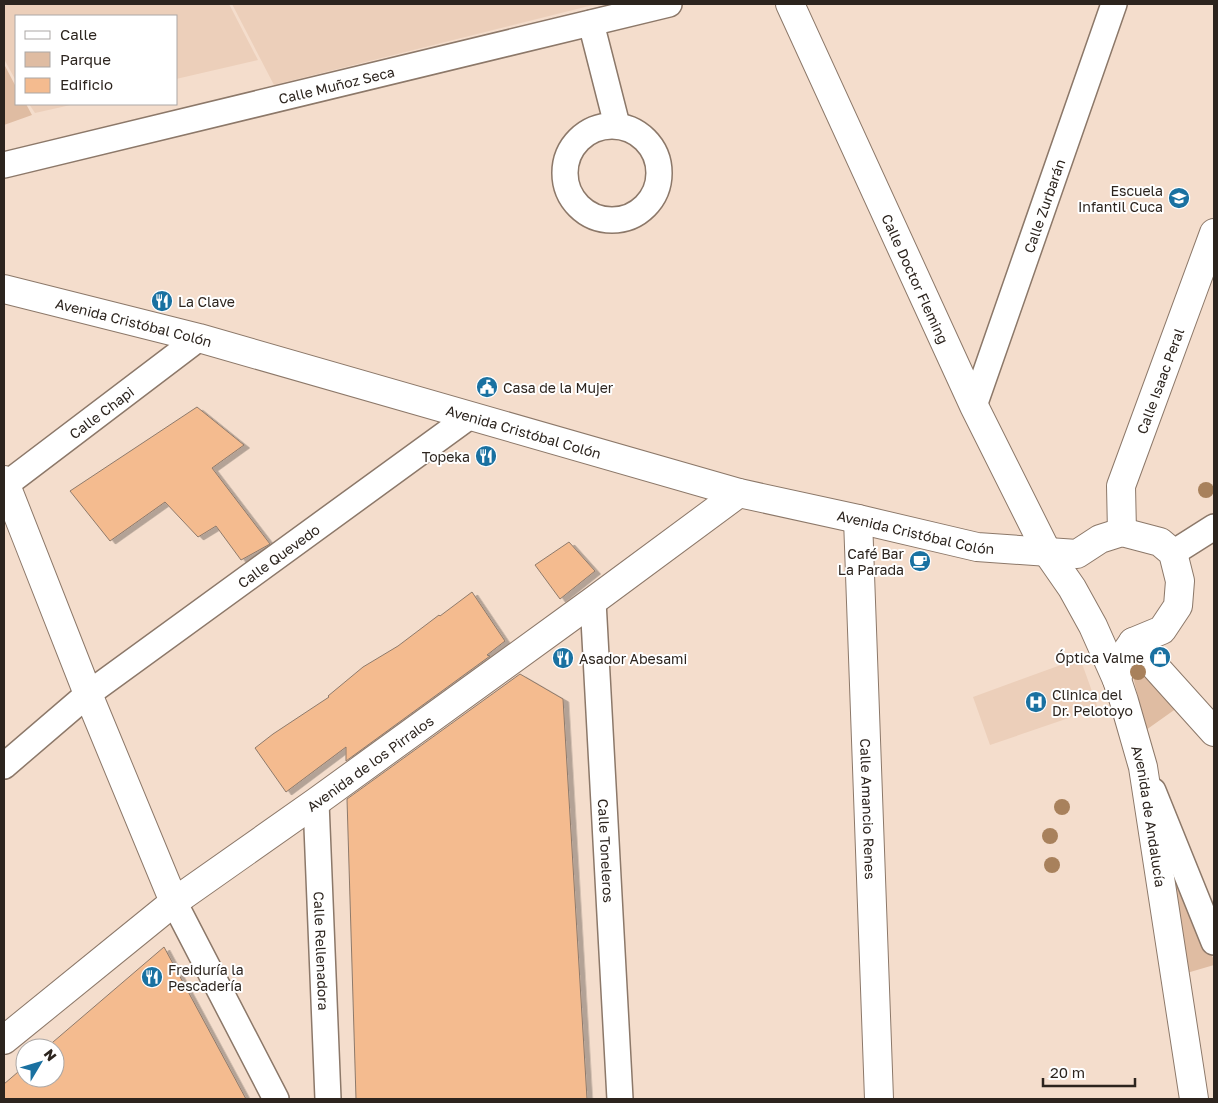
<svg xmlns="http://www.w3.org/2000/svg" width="1218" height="1103" viewBox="0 0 1218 1103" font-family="'Golos Text',sans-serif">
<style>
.built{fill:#eccfba}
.green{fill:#dfbca2}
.building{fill:#f4bb8f;stroke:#8e7a6b;filter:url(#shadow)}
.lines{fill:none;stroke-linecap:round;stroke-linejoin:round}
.street-casing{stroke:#8c7869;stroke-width:28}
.secondary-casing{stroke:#8c7869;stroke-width:30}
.street{stroke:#fff;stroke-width:25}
.secondary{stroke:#fff;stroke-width:28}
.tree{fill:#a8815c}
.labels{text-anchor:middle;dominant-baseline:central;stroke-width:4;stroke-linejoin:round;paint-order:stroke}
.street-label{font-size:14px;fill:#2c241e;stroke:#fff}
.poi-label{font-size:14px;fill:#2c241e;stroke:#fff;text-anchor:start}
</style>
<defs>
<filter id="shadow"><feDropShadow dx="5.5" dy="3" stdDeviation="0" flood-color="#0004"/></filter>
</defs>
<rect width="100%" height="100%" fill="#f4ddcc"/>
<!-- built -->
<path class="built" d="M4,4h225l29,56 -82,19v-63h-160v65l-12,-22z
M232,4h365l-323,81z
M29,104h46l-40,9z
M1080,658l18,50 -108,37 -17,-48z"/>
<!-- green -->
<path class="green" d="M4,64l12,23v17h10l6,11 -28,10z
M1128,656l49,52 -31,22z
M1170,873l44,87v5l-34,10z"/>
<!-- building -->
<path class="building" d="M197,407l47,38 -32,23 58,76 -29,16 -25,-34 -18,11 -33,-35 -55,39 -40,-50z
M569,542l26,29 -35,28 -25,-34z
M472,592l33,49 -18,14 3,1 -144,105v-14l-60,45 -31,-44 18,-14 56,-37 -1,-1 35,-29 35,-21 41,-31 1,1z
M520,674l43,25 24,400h-231l-9,-300z
M164,947l82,152h-242v-15l21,-18v12h30v-30h-9z"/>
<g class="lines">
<!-- street casing -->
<g class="street-casing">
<g id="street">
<path d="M591,23l26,102"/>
<circle cx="612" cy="173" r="47"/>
<path id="s1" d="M4,165l665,-161"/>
<path id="s2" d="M974,406l140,-402"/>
<path id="s3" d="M4,486l195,-148"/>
<path d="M1173,553l41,-26"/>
<path id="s4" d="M593,601l27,498"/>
<path id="s5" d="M4,766l84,-72 382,-278"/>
<path d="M1153,791l61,151"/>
<path id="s6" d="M316,802l12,297"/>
<path d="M174,902l102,197"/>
</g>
</g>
<!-- secondary casing -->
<g class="secondary-casing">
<g id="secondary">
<path id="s7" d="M790,4l184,402 73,146 25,36 21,38 24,54 7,21 19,66 51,332"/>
<path id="s8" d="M4,289l195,49 540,155 119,26 119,28 100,7 23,-15 22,-7 38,10 13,11 7,28 -2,25 -16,24 -29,12 -11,16 -5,22"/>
<path d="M4,480l84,214 86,208"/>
<path id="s9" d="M858,519l21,580"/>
<path id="s10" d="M1122,532l-1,-46 93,-253"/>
<path d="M1133,642l81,90"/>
<path id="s11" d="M4,1040l170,-138 142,-100 277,-201 146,-108"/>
</g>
</g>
<!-- street -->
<use href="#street" class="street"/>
<!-- secondary -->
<use href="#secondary" class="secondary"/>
</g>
<!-- trees -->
<g class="tree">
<circle cx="1206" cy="490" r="8"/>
<circle cx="1138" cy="672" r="8"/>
<circle cx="1062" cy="807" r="8"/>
<circle cx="1050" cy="836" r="8"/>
<circle cx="1052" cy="865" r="8"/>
</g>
<!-- icons -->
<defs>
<g id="school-disc" transform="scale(1.125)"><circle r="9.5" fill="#1a71a1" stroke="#fff"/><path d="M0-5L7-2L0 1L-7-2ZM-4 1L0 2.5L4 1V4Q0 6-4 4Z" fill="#fff"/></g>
<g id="restaurant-disc" transform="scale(1.125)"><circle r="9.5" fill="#1a71a1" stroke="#fff"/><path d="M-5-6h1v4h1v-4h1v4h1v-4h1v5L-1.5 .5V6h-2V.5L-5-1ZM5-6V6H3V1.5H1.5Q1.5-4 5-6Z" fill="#fff"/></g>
<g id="civic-disc" transform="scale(1.125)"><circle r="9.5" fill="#1a71a1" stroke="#fff"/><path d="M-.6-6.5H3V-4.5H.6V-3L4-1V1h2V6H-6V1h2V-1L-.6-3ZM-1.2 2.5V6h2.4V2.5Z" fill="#fff"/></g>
<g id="cafe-disc" transform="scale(1.125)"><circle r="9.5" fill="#1a71a1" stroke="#fff"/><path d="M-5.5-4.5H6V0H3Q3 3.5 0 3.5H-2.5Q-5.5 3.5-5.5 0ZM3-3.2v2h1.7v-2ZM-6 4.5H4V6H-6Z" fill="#fff"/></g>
<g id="shop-disc" transform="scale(1.125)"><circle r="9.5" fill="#1a71a1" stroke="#fff"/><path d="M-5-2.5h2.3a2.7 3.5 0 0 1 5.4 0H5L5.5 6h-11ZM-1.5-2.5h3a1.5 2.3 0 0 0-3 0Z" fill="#fff"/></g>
<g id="hospital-disc" transform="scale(1.125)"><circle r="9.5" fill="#1a71a1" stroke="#fff"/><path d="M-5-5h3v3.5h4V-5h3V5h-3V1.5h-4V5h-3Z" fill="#fff"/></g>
</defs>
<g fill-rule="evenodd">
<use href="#school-disc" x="1179" y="198"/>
<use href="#restaurant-disc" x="162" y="301"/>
<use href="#civic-disc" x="487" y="387"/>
<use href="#restaurant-disc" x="486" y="456"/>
<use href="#cafe-disc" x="920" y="561"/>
<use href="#shop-disc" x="1160" y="657"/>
<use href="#restaurant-disc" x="563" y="658"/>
<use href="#hospital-disc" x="1036" y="702"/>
<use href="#restaurant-disc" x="152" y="977"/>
</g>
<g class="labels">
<!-- street labels -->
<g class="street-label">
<text stroke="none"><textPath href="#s1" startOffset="342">Calle Muñoz Seca</textPath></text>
<text stroke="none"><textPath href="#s2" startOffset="212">Calle Zurbarán</textPath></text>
<text stroke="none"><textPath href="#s7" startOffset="302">Calle Doctor Fleming</textPath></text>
<text stroke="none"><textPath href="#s8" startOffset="134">Avenida Cristóbal Colón</textPath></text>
<text stroke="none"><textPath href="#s10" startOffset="158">Calle Isaac Peral</textPath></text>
<text stroke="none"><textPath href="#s3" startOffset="122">Calle Chapi</textPath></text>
<text stroke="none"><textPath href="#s8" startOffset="539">Avenida Cristóbal Colón</textPath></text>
<text stroke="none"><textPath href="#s8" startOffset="944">Avenida Cristóbal Colón</textPath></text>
<text stroke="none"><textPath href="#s5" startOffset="346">Calle Quevedo</textPath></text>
<text stroke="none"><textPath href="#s11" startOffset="459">Avenida de los Pirralos</textPath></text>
<text stroke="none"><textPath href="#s9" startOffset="290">Calle Amancio Renes</textPath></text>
<text stroke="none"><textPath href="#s7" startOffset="892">Avenida de Andalucía</textPath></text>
<text stroke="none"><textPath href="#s4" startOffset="250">Calle Toneleros</textPath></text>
<text stroke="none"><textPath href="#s6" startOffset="149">Calle Rellenadora</textPath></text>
</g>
<!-- poi labels -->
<g class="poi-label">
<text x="1163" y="190" text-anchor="end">Escuela<tspan x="1163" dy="16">Infantil Cuca</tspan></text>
<text x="178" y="301">La Clave</text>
<text x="503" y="387">Casa de la Mujer</text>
<text x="470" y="456" text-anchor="end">Topeka</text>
<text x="904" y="553" text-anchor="end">Café Bar<tspan x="904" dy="16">La Parada</tspan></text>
<text x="1144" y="657" text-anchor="end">Óptica Valme</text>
<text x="579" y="658">Asador Abesami</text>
<text x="1052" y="694">Clinica del<tspan x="1052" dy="16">Dr. Pelotoyo</tspan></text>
<text x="168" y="969">Freiduría la<tspan x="168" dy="16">Pescadería</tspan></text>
</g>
</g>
<!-- border -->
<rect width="1218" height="1103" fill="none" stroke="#2c241e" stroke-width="10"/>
<!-- legend -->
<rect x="15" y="15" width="162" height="90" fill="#ffffff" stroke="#aba7a5"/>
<rect x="25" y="31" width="25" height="8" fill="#ffffff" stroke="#aba7a5"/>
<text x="60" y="40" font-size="15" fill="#2c241e">Calle</text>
<rect x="25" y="52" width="25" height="15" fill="#dfbca2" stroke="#aba7a5"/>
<text x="60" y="65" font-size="15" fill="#2c241e">Parque</text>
<rect x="25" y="78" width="25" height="15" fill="#f4bb8f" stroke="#aba7a5"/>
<text x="60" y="90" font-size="15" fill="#2c241e">Edificio</text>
<!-- north arrow -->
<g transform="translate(40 1063) rotate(52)"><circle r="24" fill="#ffffff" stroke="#aba7a5"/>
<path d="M0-4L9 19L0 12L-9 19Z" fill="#1a71a1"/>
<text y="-8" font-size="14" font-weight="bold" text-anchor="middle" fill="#2c241e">N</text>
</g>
<!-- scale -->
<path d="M1043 1078v8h92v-8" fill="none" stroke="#2c241e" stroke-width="2.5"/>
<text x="1050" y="1078" font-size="15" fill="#2c241e" stroke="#ffffff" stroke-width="4" paint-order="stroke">20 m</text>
</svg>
